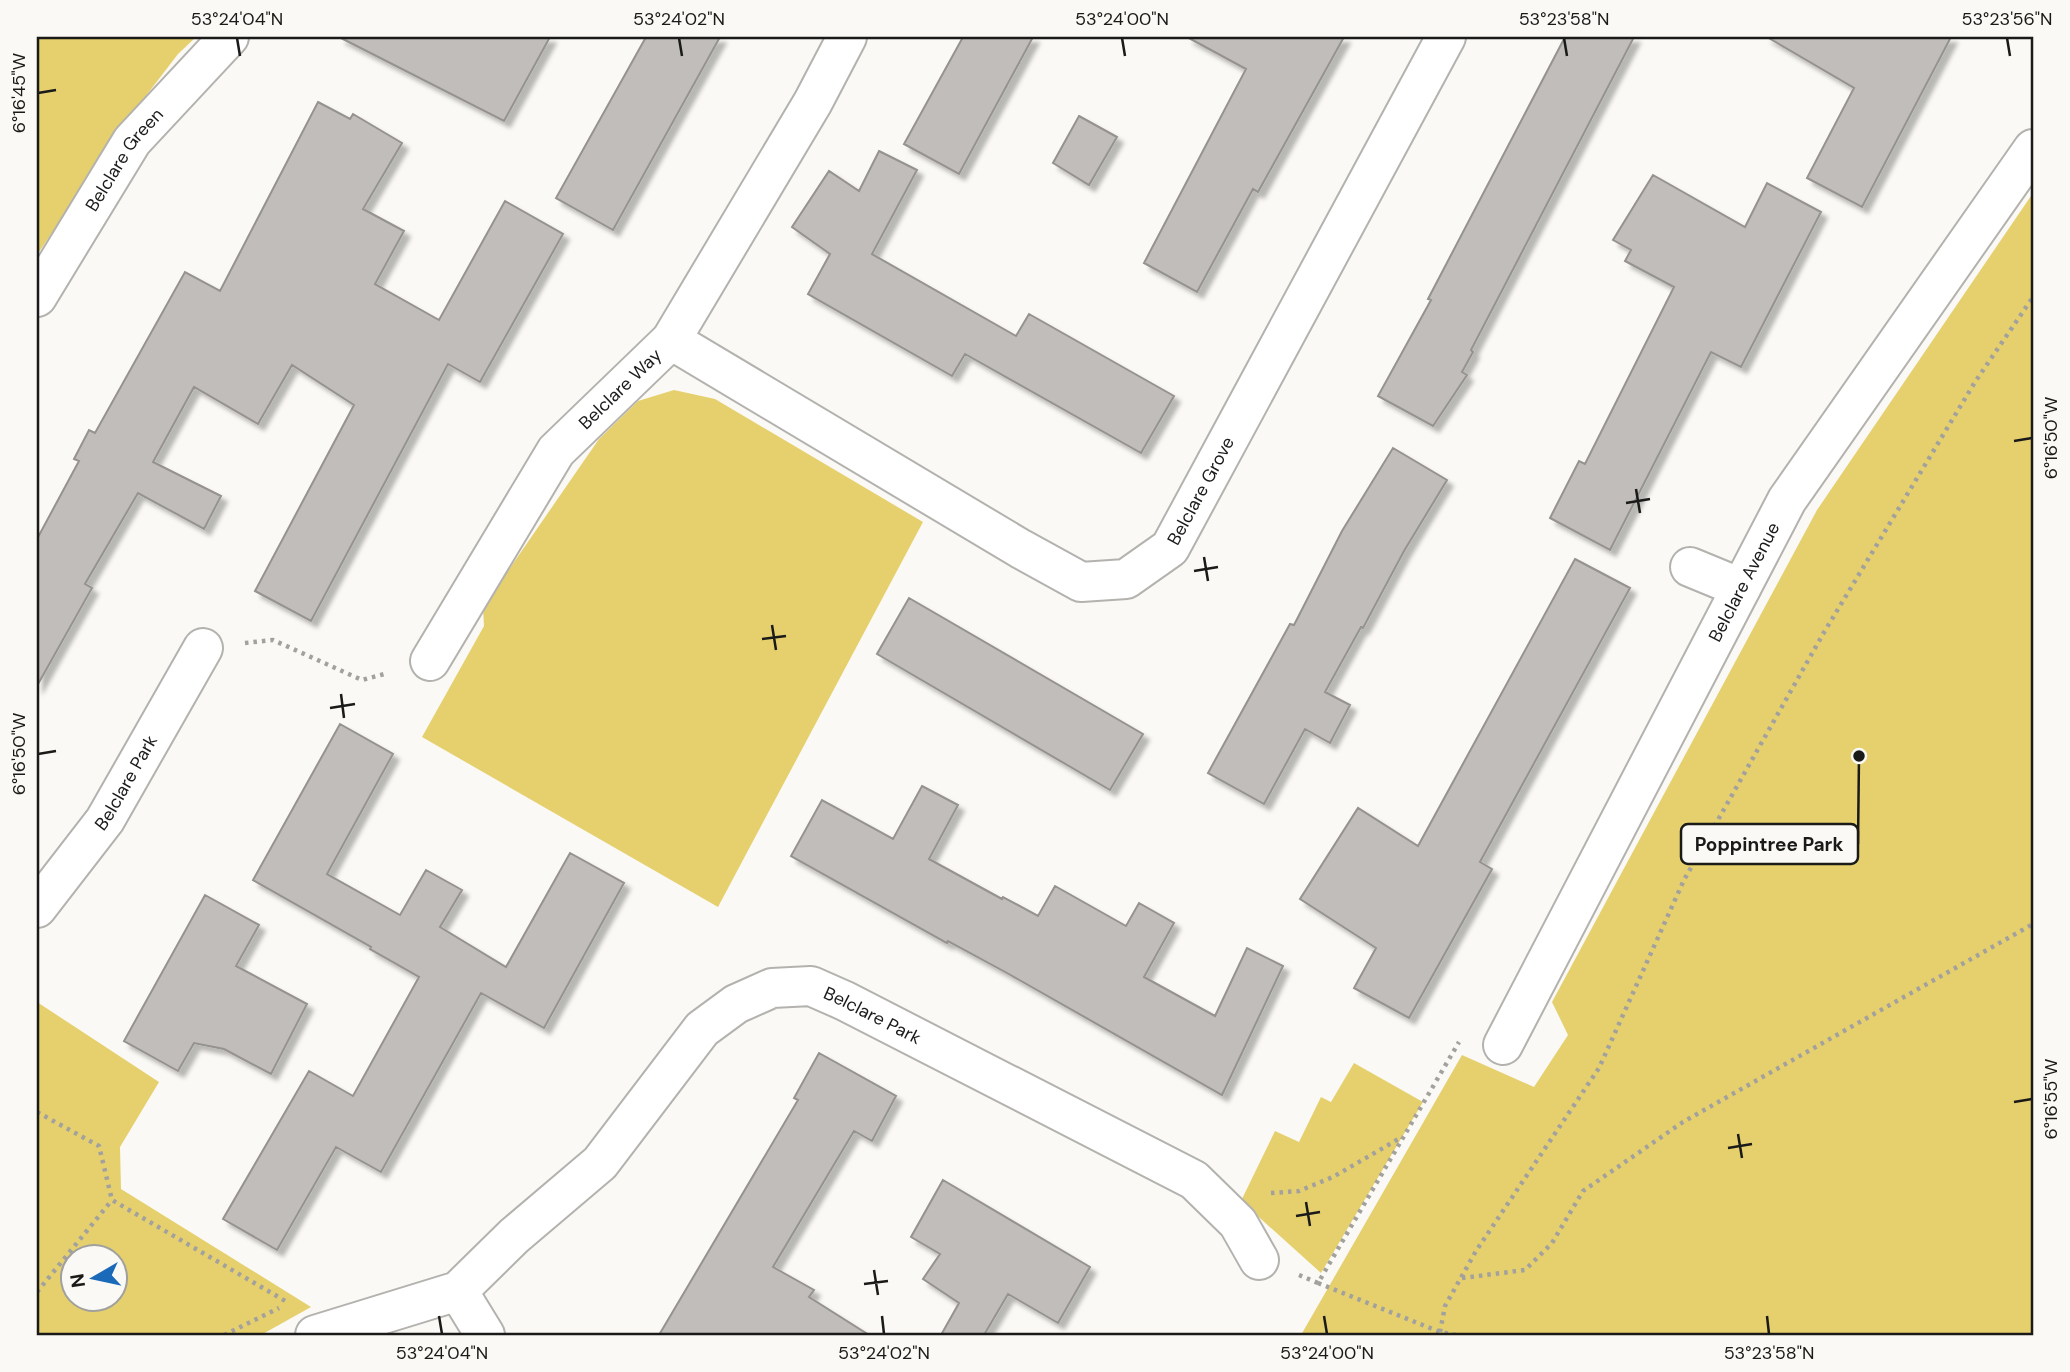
<svg xmlns="http://www.w3.org/2000/svg" width="2070" height="1372" viewBox="0 0 2070 1372" font-family="'DM Sans',sans-serif">
<style>
.green{fill:#e6d06e;fill-rule:evenodd}
.building{fill:#c0bdba;stroke:#959290;stroke-width:2;filter:url(#shadow)}
.lines{fill:none;stroke-linecap:round;stroke-linejoin:round}
.minor-casing{stroke:#b3b2ae;stroke-width:42}
.path{stroke:#a2a19e;stroke-width:4.5;stroke-dasharray:3.5 5;stroke-linecap:butt}
.minor{stroke:#fff;stroke-width:38}
.ticks{fill:none;stroke:#1a1a19;stroke-width:2.5}
.labels{text-anchor:middle;dominant-baseline:central;stroke-width:5;stroke-linejoin:round;paint-order:stroke}
.street-label{font-size:18px;fill:#1a1a19;stroke:#faf9f5}
.leader{fill:none;stroke:#1a1a19;stroke-width:2.5}
.callout-dot{fill:#1a1a19;stroke:#faf9f5;stroke-width:2.5}
.callout{fill:#faf9f5;stroke:#1a1a19;stroke-width:2.5}
.callout-label{font-size:19px;text-anchor:middle;font-weight:bold;fill:#1a1a19}
.neatline{fill:none;stroke:#1a1a19;stroke-width:2.5}
.ticks-label{font-size:18px;text-anchor:middle;fill:#1a1a19}
</style>
<defs>
<filter id="shadow"><feDropShadow dx="6" dy="6" stdDeviation="2" flood-color="#0004"/></filter>
</defs>
<rect width="100%" height="100%" fill="#faf9f5"/>
<!-- green -->
<path class="green" d="M37,37h159l-18,17 -49,64 -92,137z
M2033,193v1142h-732l161,-280 72,32 34,-52 -16,-33 265,-492z
M674,390l41,9 208,123 -205,385 -296,-170 62,-111 -1,-19 116,-168 39,-38z
M37,1002l122,80 -39,65 1,42 190,118 -50,28h-224zM116,1256v42h-42v-42z
M1354,1063l69,39 -102,171 -80,-72 34,-70 24,11 22,-45 10,5z"/>
<!-- building -->
<path class="building" d="M339,37h211l-46,84z
M646,37h74l-107,193 -57,-32z
M963,37h70l-74,137 -55,-30z
M1187,37h157l-86,155 -5,-3 -56,103 -53,-29 102,-194z
M1565,37h69l-163,313 2,2 -11,20 5,3 -34,51 -55,-30 53,-96 -3,-1z
M1767,37h184l-89,170 -55,-29 47,-90z
M318,102l32,17 3,-5 49,29 -39,66 41,22 -29,53 64,36 66,-119 58,33 -83,148 -32,-18 -137,257 -56,-30 99,-186 -62,-40 -34,59 -64,-37 -41,75 68,34 -17,33 -66,-36 -53,91 7,4 -55,98v-147l42,-78 -5,-2 15,-29 6,3 90,-161 35,19z
M1079,116l38,21 -28,48 -36,-22z
M879,151l38,19 -45,84 144,82 13,-22 145,82 -33,57 -176,-99 -13,22 -144,-82 22,-40 -38,-27 37,-56 30,20z
M1653,175l92,52 22,-44 54,29 -80,155 -30,-15 -101,198 -60,-32 29,-57 6,3 89,-177 -49,-26 6,-11 -18,-10z
M1393,448l54,32 -43,71 -41,77 -2,-1 -36,65 25,13 -20,38 -25,-14 -41,75 -56,-31 82,-149 4,1 48,-94z
M1575,559l55,29 -150,274 12,7 -83,149 -55,-30 22,-40 -76,-49 58,-91 60,38z
M909,598l234,136 -33,56 -233,-136z
M340,724l53,30 -66,120 73,41 26,-45 36,20 -22,37 66,40 64,-114 54,30 -80,145 -63,-35 -100,179 -45,-25 -59,103 -54,-31 86,-148 44,25 66,-119 -49,-28 1,-2 -118,-67z
M922,786l36,19 -29,54 73,40 1,-2 35,19 17,-30 71,40 13,-23 35,20 -30,54 71,39 32,-68 36,18 -61,129 -215,-122 -59,-32 -1,2 -156,-87 31,-56 71,39z
M205,895l54,30 -23,41 71,38 -36,70 -47,-25 -30,-6 -16,28 -54,-30z
M819,1053l77,43 -24,45 -18,-10 -81,136 41,23 -5,7 60,38h-210l139,-235 -4,-2z
M943,1180l147,87 -32,56 -50,-29 -24,41h-43l18,-32 -36,-24 17,-25 -29,-17z"/>
<g class="lines">
<!-- minor casing -->
<g class="minor-casing">
<g id="minor">
<path id="s1" d="M37,297l95,-156 97,-104"/>
<path id="s2" d="M671,340l350,209 60,33 45,-3 44,-31 276,-511"/>
<path d="M1690,567l51,21"/>
<path id="s3" d="M430,661l126,-210 115,-111 142,-238 34,-65"/>
<path id="s4" d="M37,908l68,-88 98,-172"/>
<path id="s5" d="M1503,1045l284,-545 246,-351"/>
<path d="M458,1291l27,44"/>
<path id="s6" d="M315,1335l143,-44 56,-55 86,-73 102,-134 34,-25 36,-16 39,-2 34,15 349,179 44,43 21,37"/>
</g>
</g>
<!-- path -->
<path class="path" d="M245,643l28,-3 89,40 26,-7
M37,1112l62,34 13,54 175,102
M1271,1193l28,-2 34,-14 69,-40
M1299,1275l19,8 141,-241
M1462,1278l63,-8 27,-27 31,-52 100,-69 350,-198
M1318,1283l122,49 16,3
M37,1292l75,-92
M1440,1332l5,-26 31,-55 123,-183 85,-188 139,-246 152,-252 58,-85
M224,1335l55,-27"/>
<!-- minor -->
<use href="#minor" class="minor"/>
</g>
<!-- ticks -->
<path class="ticks" d="M237,38l3,18M679,38l3,18M1122,38l3,18M1564,38l3,18M2007,38l3,18M38,93l18,-3M2014,441l18,-3M1636,489l4,24M1626,503l24,-4M1204,557l4,24M1194,571l24,-4M772,625l4,25M762,639l24,-3M341,694l3,24M330,708l25,-4M38,754l18,-3M2014,1102l18,-3M1738,1134l4,24M1728,1148l24,-4M1306,1202l4,24M1296,1216l24,-4M874,1270l4,25M864,1284l24,-3M439,1316l3,18M882,1316l2,18M1324,1316l3,18M1767,1316l2,18"/>
<g class="labels">
<!-- street labels -->
<g class="street-label">
<text stroke="none"><textPath href="#s1" startOffset="163">Belclare Green</textPath></text>
<text stroke="none"><textPath href="#s3" startOffset="334">Belclare Way</textPath></text>
<text stroke="none"><textPath href="#s2" startOffset="640">Belclare Grove</textPath></text>
<text stroke="none"><textPath href="#s5" startOffset="522">Belclare Avenue</textPath></text>
<text stroke="none"><textPath href="#s4" startOffset="154">Belclare Park</textPath></text>
<text stroke="none"><textPath href="#s6" startOffset="698">Belclare Park</textPath></text>
</g>
</g>
<!-- callouts -->
<path class="leader" d="M1859 756L1858 844"/>
<circle class="callout-dot" cx="1859" cy="756" r="7"/>
<rect class="callout" x="1681" y="824" width="177" height="40" rx="7"/>
<g class="callout-label">
<text x="1769" y="851">Poppintree Park</text>
</g>
<!-- border -->
<rect width="2070" height="1372" fill="none" stroke="#faf9f5" stroke-width="77"/>
<!-- north arrow -->
<g transform="translate(94 1278) rotate(261)"><circle r="33" fill="#faf9f5" stroke="#a0a09d" stroke-width="2"/>
<path d="M0-5L12 26L0 18L-12 26Z" fill="#1b6ab9"/>
<text y="-10" font-size="19" font-weight="bold" text-anchor="middle" fill="#1a1a19">N</text>
</g>
<rect x="38" y="38" width="1994" height="1296" class="neatline"/>
<g class="ticks-label">
<text x="237" y="25">53°24'04"N</text>
<text x="679" y="25">53°24'02"N</text>
<text x="1122" y="25">53°24'00"N</text>
<text x="1564" y="25">53°23'58"N</text>
<text x="2007" y="25">53°23'56"N</text>
<text transform="translate(19 93) rotate(-90)" y="6">6°16'45"W</text>
<text transform="translate(2051 438) rotate(-90)" y="6">6°16'50"W</text>
<text transform="translate(19 754) rotate(-90)" y="6">6°16'50"W</text>
<text transform="translate(2051 1099) rotate(-90)" y="6">6°16'55"W</text>
<text x="442" y="1359">53°24'04"N</text>
<text x="884" y="1359">53°24'02"N</text>
<text x="1327" y="1359">53°24'00"N</text>
<text x="1769" y="1359">53°23'58"N</text>
</g>
</svg>
